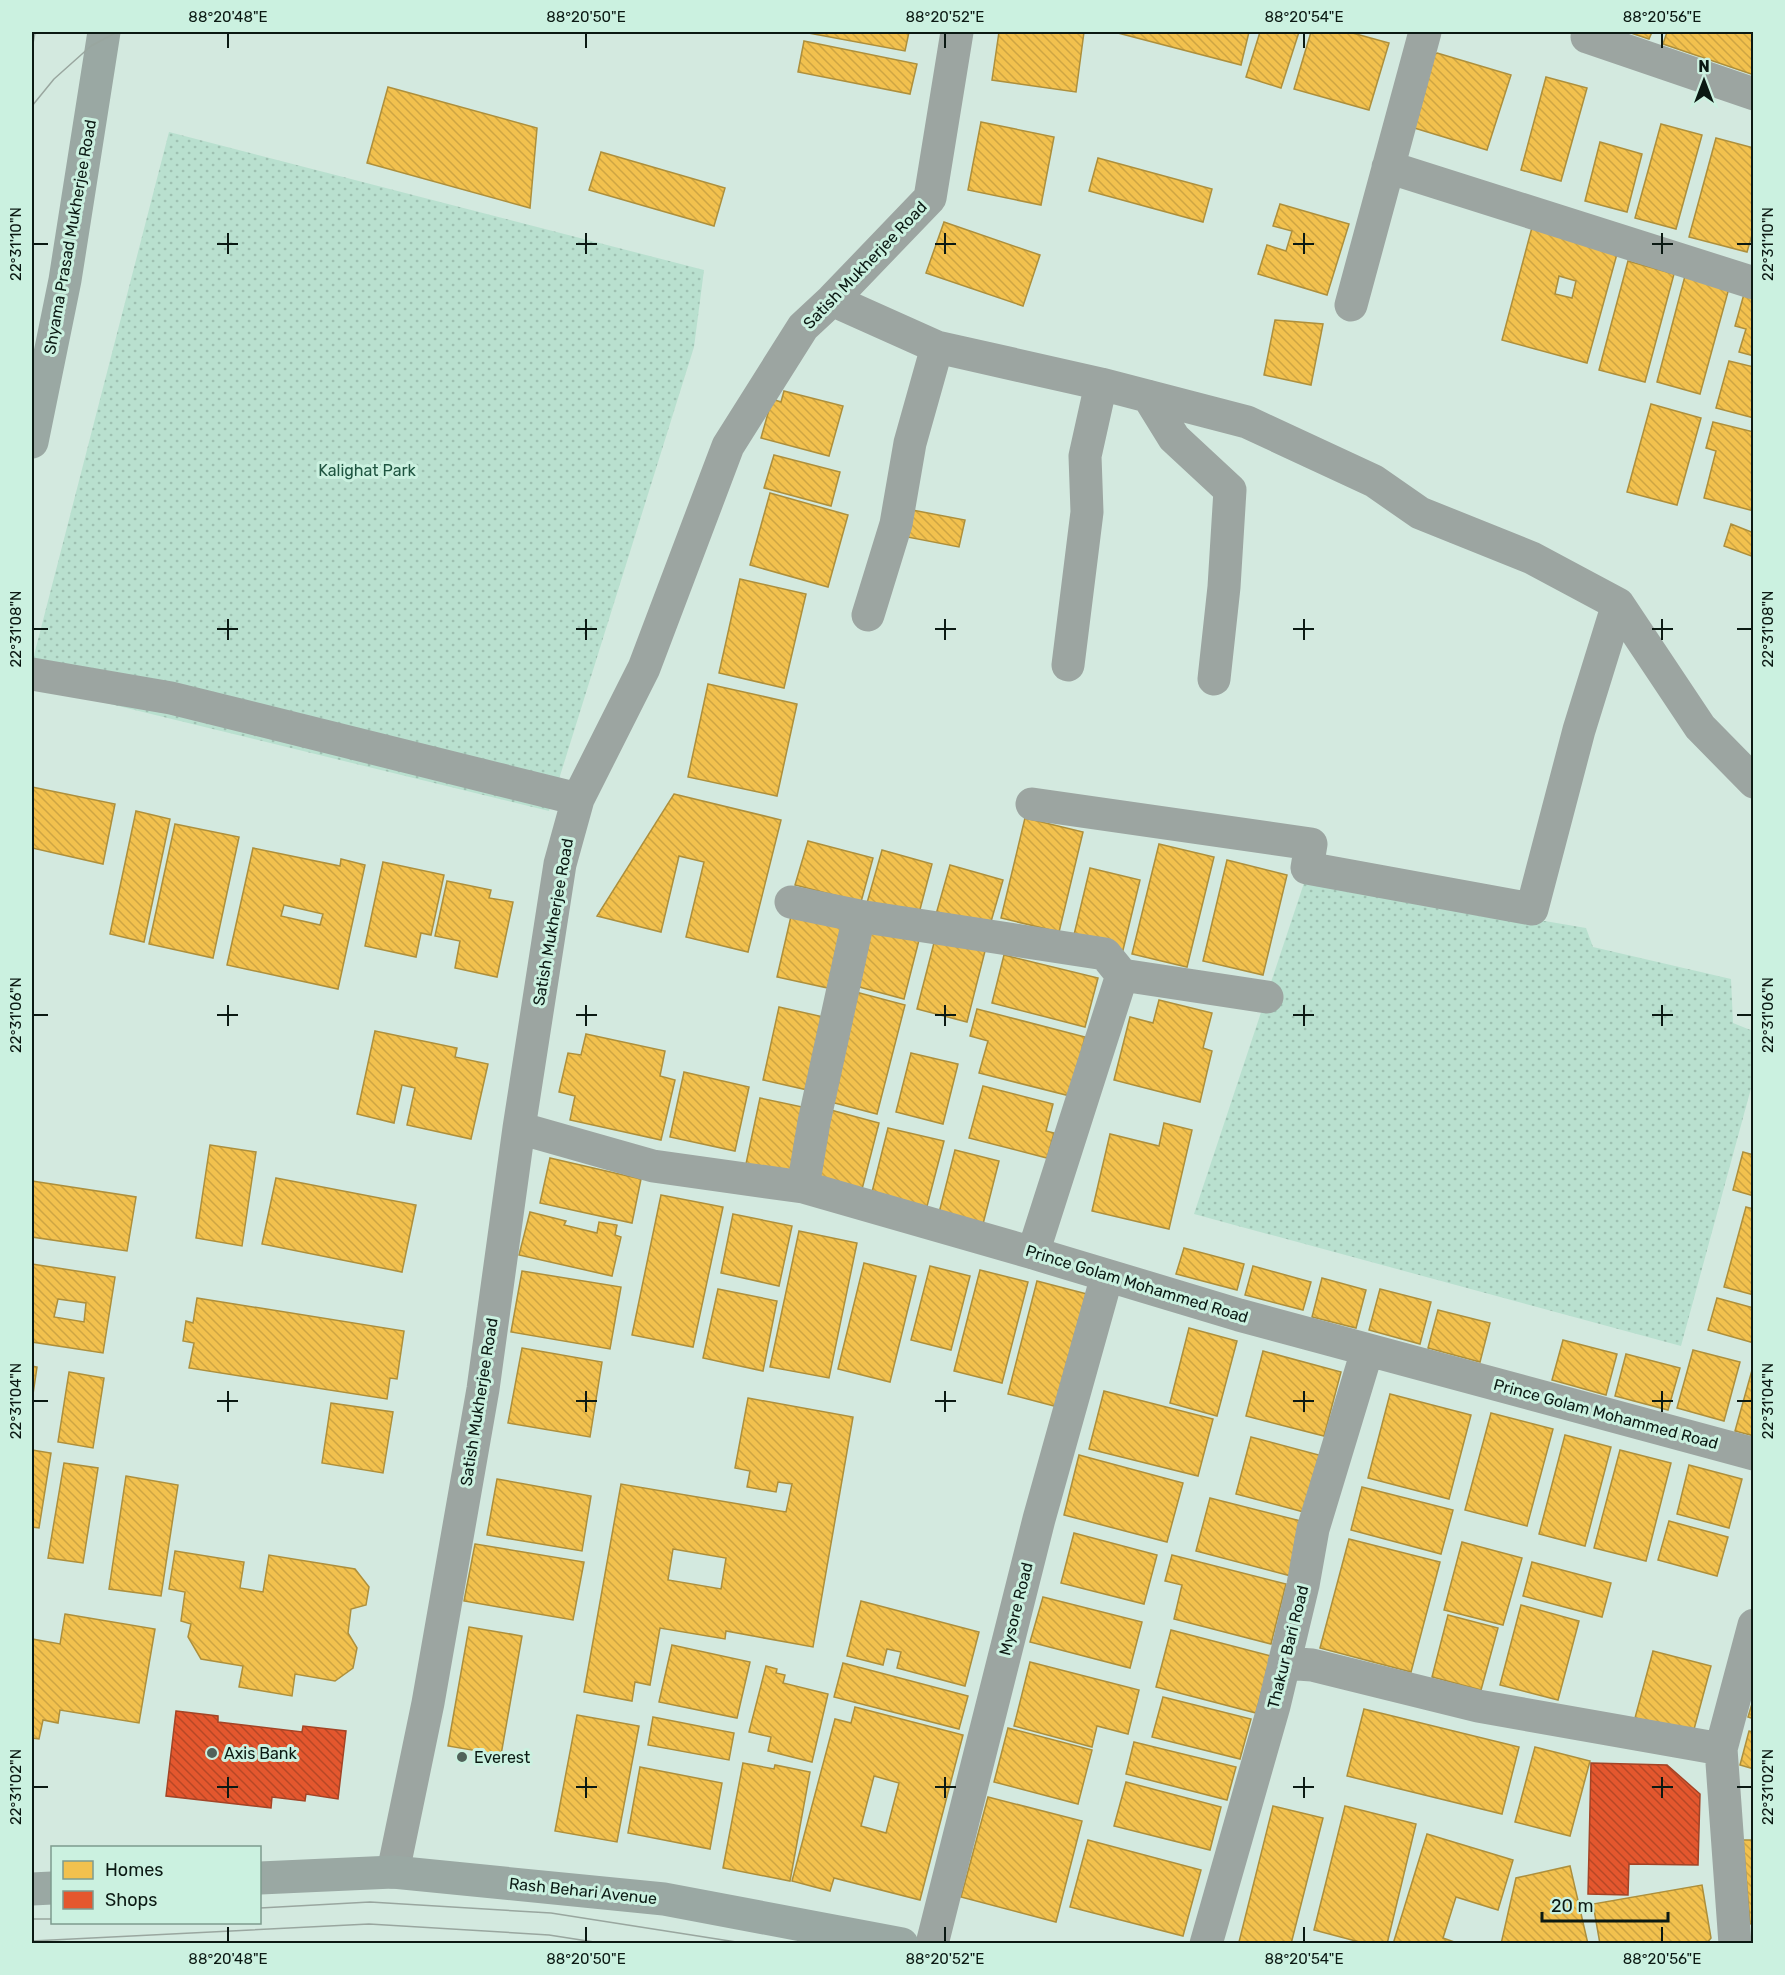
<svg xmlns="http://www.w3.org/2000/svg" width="1785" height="1975" viewBox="0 0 1785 1975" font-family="Rubik,sans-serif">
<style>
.park{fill:url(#park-dots)}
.homes{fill:url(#homes-back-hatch);stroke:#ad8f3c;stroke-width:1.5;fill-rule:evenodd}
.shops{fill:url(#shops-back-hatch);stroke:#a34426;stroke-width:1.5}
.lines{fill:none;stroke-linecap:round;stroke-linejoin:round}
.minor{stroke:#9ca5a1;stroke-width:33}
.primary{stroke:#9aa8a3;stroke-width:33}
.tram{stroke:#99a69f;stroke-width:1.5}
.ticks{fill:none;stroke:#0b1913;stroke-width:2}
.poi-dot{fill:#51625a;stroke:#cbf1e0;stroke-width:2}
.labels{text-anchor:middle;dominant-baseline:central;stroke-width:6;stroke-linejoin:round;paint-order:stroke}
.street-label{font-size:16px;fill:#0b1913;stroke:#cbf1e0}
.park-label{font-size:16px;fill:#1e5440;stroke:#cbf1e0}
.poi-label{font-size:16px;fill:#0b1913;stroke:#cbf1e0;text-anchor:start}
.neatline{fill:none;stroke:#0b1913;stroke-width:2}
.ticks-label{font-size:15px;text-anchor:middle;fill:#0b1913}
</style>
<defs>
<pattern id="park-dots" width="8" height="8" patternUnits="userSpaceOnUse" patternTransform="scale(1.5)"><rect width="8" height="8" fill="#b9e0cf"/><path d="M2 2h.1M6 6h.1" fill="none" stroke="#9ec0b1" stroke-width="1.8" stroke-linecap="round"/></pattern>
<pattern id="homes-back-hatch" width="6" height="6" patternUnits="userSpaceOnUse" patternTransform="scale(1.5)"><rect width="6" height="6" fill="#f2c14e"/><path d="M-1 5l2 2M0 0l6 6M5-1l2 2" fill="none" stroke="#cea543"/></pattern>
<pattern id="shops-back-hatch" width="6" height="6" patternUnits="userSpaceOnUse" patternTransform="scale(1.5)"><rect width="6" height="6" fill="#e4572e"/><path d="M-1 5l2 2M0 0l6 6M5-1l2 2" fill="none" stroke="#b74726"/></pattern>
</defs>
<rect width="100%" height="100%" fill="#d3e9df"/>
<!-- park -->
<path class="park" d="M169,132l535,138 -10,77 -145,464 -517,-126v-22z
M1305,880l281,48 7,19 138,32 2,44 20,8v50l-72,265 -487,-132z"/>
<!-- homes -->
<path class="homes" d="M803,32h106l-4,19z
M999,32h85l-8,60 -84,-12z
M1114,32h135l-8,33z
M1260,32h39l-18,56 -35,-11z
M1311,32h38l40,11 -20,67 -75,-21z
M1628,32h24l-3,7z
M1667,32h87v43l-91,-31z
M804,41l113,23 -7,30 -112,-22z
M1437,53l74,22 -24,75 -86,-26 18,-58z
M1546,77l41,11 -26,93 -40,-11z
M388,87l149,41 -7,80 -163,-45z
M981,122l73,15 -13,68 -73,-15z
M1661,124l41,11 -26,94 -41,-11z
M1716,138l38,10v80l-7,24 -58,-15z
M1600,142l42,12 -15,58 -42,-11z
M601,152l124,36 -11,38 -125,-36z
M1098,158l114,31 -9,33 -114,-31z
M1280,204l69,20 -22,71 -69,-21 9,-29 19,6 6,-20 -19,-5z
M1534,220l86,23 -33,120 -85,-23zM1559,276l17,5 -4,17 -17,-4z
M944,222l96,33 -17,51 -97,-33z
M1628,261l46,13 -29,108 -46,-12z
M1685,276l44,12 -29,106 -43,-12z
M1744,294l10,2v60l-15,-4 7,-23 -11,-3z
M1275,320l48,4 -12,61 -47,-10z
M1729,361l25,6v51l-38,-10z
M784,391l59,15 -14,50 -68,-18 11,-39 9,3z
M1651,404l50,14 -24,87 -50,-13z
M1713,422l41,10v79l-50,-13 12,-47 -10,-3z
M774,455l66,17 -9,34 -67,-18z
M770,493l78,22 -20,72 -78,-22z
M907,509l58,11 -6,27 -57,-11z
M1731,524l23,9v24l-30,-11z
M740,579l66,15 -22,94 -65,-15z
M708,684l89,20 -20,92 -89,-19z
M32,787l83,17 -12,60 -71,-16z
M674,794l107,26 -33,132 -62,-15 18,-75 -25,-6 -18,76 -64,-16z
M136,811l34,8 -26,123 -34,-8z
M1025,818l58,14 -24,100 -58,-14z
M175,824l64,13 -26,121 -64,-14z
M808,841l65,17 -12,44 -66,-17z
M1159,844l55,13 -27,110 -55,-13z
M253,848l87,18 1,-7 24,6 -27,124 -111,-24zM284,905l39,9 -3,11 -39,-9z
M882,850l50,14 -14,53 -51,-14z
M1227,860l60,15 -24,100 -60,-14z
M383,862l61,13 -13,60 -10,-2 -5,24 -51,-11z
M950,865l53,15 -15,52 -53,-14z
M1090,868l50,12 -17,70 -50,-11z
M447,881l44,9 -2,8 24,4 -16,75 -42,-9 5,-27 -25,-5z
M792,912l60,13 -15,65 -60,-13z
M863,925l56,15 -15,59 -56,-15z
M935,939l50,12 -18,71 -50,-13z
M1004,955l94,23 -13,49 -93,-24z
M852,991l53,14 -28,109 -54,-14z
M1159,1000l53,13 -9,35 9,3 -12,51 -86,-22 16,-63 23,6z
M779,1007l49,11 -16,73 -49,-11z
M977,1009l108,28 -15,59 -91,-23 9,-32 -18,-5z
M375,1031l82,17 -2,9 33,7 -17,75 -64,-14 8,-37 -13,-3 -8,38 -37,-9z
M586,1034l79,17 -5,25 15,4 -14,60 -91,-20 5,-24 -16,-4 9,-39 13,2z
M911,1053l47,11 -15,60 -47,-12z
M684,1072l65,15 -14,64 -65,-14z
M983,1086l70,18 -7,27 8,2 -7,25 -78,-20z
M760,1098l47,10 -15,67 -46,-11z
M827,1109l52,14 -18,70 -52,-13z
M1164,1123l28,7 -23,99 -77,-18 18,-77 49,12z
M888,1128l56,13 -18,69 -55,-14z
M210,1145l46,7 -14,94 -46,-8z
M955,1150l44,11 -16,63 -44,-11z
M1743,1152l11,3v41l-21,-6z
M550,1158l91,21 -9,44 -92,-20z
M276,1178l140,27 -14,67 -140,-28z
M32,1181l104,16 -9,54 -95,-14z
M661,1195l62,12 -30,140 -61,-12z
M1746,1207l8,2v86l-30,-8z
M530,1212l36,9 -2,4 33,8 2,-11 18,3 -2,10 6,2 -9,39 -93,-21z
M733,1214l59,12 -13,60 -58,-13z
M799,1231l58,12 -28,135 -59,-11z
M1184,1248l60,16 -7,26 -61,-16z
M864,1263l52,13 -26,106 -52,-13z
M32,1264l83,13 -12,76 -71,-11zM58,1299l28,4 -2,19 -30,-5z
M930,1266l40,10 -19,74 -40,-10z
M1253,1266l58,16 -8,28 -58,-15z
M980,1270l48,12 -26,101 -48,-12z
M522,1271l99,16 -11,62 -99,-17z
M1322,1278l44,12 -10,38 -44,-11z
M1037,1281l50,13 -29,113 -50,-13z
M718,1289l59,12 -14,70 -60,-13z
M1380,1289l51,13 -11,42 -51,-14z
M197,1298l207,33 -7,48 -7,-1 -3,21 -198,-31 5,-25 -11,-2 3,-20 7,2z
M1717,1298l37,10v35l-46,-13z
M1438,1310l52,13 -10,39 -52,-14z
M1189,1328l48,13 -20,75 -47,-13z
M1563,1340l54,14 -11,41 -54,-15z
M522,1348l80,14 -12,75 -82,-14z
M1693,1350l47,12 -16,59 -47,-13z
M1263,1351l78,21 -17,64 -78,-20z
M1626,1354l54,14 -12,42 -53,-14z
M1754,1363v73l-19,-5z
M32,1366l5,1 -5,34z
M69,1372l35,6 -11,70 -35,-6z
M1104,1391l109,28 -15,57 -109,-27z
M1390,1394l81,21 -22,84 -81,-21z
M748,1398l105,19 -40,230 -87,-16 -1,8 -65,-11 -10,57 -15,-3 -3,19 -48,-9 37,-208 165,28 6,-28 -14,-2 -2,10 -29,-5 3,-16 -15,-3zM673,1549l53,9 -5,31 -53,-9z
M331,1403l62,9 -10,61 -61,-10z
M1491,1413l62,16 -26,97 -62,-16z
M1565,1435l46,12 -26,99 -46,-12z
M1251,1437l79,21 -15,57 -79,-21z
M32,1450l19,3 -12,75 -7,-1z
M1620,1450l51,13 -25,98 -52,-13z
M1079,1455l104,28 -16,59 -103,-27z
M64,1463l34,5 -15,95 -35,-5z
M1689,1465l53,14 -13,49 -52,-14z
M126,1476l52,9 -17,111 -52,-7z
M497,1479l94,17 -9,55 -95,-16z
M1362,1487l91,23 -12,44 -90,-24z
M1210,1498l95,24 -14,54 -95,-25z
M1669,1521l59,16 -11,39 -59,-16z
M1074,1533l83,22 -13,49 -83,-21z
M1349,1539l91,23 -29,110 -91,-24z
M1462,1542l60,16 -19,67 -59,-15z
M475,1544l109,18 -11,58 -109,-19z
M175,1551l69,11 -4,26 23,4 6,-37 86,14 14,18 -3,18 -15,4 -3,24 9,15 -4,20 -18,13 -40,-7 -3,22 -53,-9 4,-21 -42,-7 -13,-22 3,-13 -10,-3 4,-29 -16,-3z
M1172,1555l114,29 -15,60 -97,-25 8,-34 -17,-4z
M1532,1562l79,21 -9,34 -79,-21z
M1043,1597l99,25 -12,46 -100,-26z
M861,1601l118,31 -14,54 -68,-18 4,-16 -14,-3 -4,16 -36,-9z
M1521,1605l58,16 -21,79 -58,-15z
M65,1614l90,15 -16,94 -79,-13 -2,13 -15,-3 -4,19 -7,-1v-99l28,5z
M1448,1615l50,13 -17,62 -49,-13z
M469,1627l53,9 -21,119 -53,-9z
M1171,1630l100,26 -15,57 -100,-26z
M672,1645l78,17 -13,56 -78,-16z
M1653,1651l58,15 -18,67 -58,-15z
M1030,1662l109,28 -11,44 -31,-8 -5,21 -78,-21z
M843,1663l125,33 -9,33 -125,-32z
M766,1666l11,3 -1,4 9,2 -2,8 45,11 -16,68 -44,-11 3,-14 -22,-5z
M1163,1697l88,22 -11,40 -88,-22z
M1754,1697v22l-6,-2z
M855,1707l108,28 -43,165 -86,-22 -4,13 -38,-10 43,-162 16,4zM874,1776l25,7 -13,50 -25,-7z
M1364,1709l155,38 -17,67 -155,-38z
M577,1715l62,11 -22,116 -62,-11z
M653,1717l81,16 -5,27 -81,-15z
M1008,1728l84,22 -14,54 -84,-22z
M1749,1731l5,1v37l-14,-4z
M1134,1742l102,25 -9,33 -101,-26z
M1535,1747l55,14 -20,75 -55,-14z
M743,1763l31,6 1,-4 35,7 -20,109 -67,-13z
M640,1767l82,16 -12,66 -82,-16z
M1126,1782l95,25 -11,43 -96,-24z
M988,1797l94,24 -26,101 -95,-25z
M1273,1806l50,12 -32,126h-45l-7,-2z
M1345,1806l71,18 -29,120h-20l-53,-14z
M1427,1834l86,26 -15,50 -42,-13 -13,41 17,6h-67z
M1088,1840l113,30 -18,66 -113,-29z
M1743,1840h11v83l-4,1z
M1570,1866l18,78h-87l15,-66z
M1702,1885l9,53 -5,6h-106l-7,-40z"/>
<!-- shops -->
<path class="shops" d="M176,1711l42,5v6l84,10 1,-6 43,5 -8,68 -32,-5 -1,7 -33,-4 -1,11 -105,-12z
M1591,1763l76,2 33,29 -2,71 -69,-1 -1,31 -40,-1z"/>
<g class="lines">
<!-- minor -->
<path class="minor" d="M1589,32l-2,5 167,57
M1388,167l366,116
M832,300l105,47 164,37 146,38 127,59 46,32 112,45 86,46 82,123 54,55
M1351,305l74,-273
M1148,396l26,42 56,52 -6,97 -10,92
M868,615l28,-91 14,-81 27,-96
M1068,665l19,-153 -2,-56 16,-72
M32,674l139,24 407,101
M1032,804l279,40 -4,24 225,41 47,-179 39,-126
M791,902l68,14 246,38 17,21
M519,1128l134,38 150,21 230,66 206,62 515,139
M803,1187l11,-65 45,-206
M1033,1253l89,-278 145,22
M1284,1663l28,2 166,41 243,43
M393,1872l35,-169 55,-314 36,-261 41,-264 18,-65 66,-131 84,-222 75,-119 29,-27 98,-102 27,-166
M932,1944l107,-425 68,-243
M1206,1944l68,-238 29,-121 10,-56 54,-178
M1735,1944l-14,-195 33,-124"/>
<!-- primary -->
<path class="primary" d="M32,442l33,-162 39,-248
M260,1878l133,-6 271,27 238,45
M32,1889l20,-1"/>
<!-- tram -->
<path class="tram" d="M32,49l3,-17
M32,106l22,-27 37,-33 26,-14
M260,1908l110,-6 181,11 198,31
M32,1919h20
M32,1941l337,-17 180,11 58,9"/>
</g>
<!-- ticks -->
<path class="ticks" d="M228,33v15M586,33v15M945,33v15M1304,33v15M1662,33v15M228,233v21M586,233v21M945,233v21M1304,233v21M1662,233v21M33,244h15M217,244h21M576,244h21M935,244h21M1293,244h21M1652,244h21M1737,244h15M228,619v21M586,619v21M945,619v21M1304,619v21M1662,619v21M33,629h15M217,629h21M576,629h21M935,629h21M1293,629h21M1652,629h21M1737,629h15M228,1005v21M586,1005v21M945,1005v21M1304,1005v21M1662,1005v21M33,1015h15M217,1015h21M576,1015h21M935,1015h21M1293,1015h21M1652,1015h21M1737,1015h15M228,1391v21M586,1391v21M945,1391v21M1304,1391v21M1662,1391v21M33,1401h15M217,1401h21M576,1401h21M935,1401h21M1293,1401h21M1652,1401h21M1737,1401h15M228,1777v21M586,1777v21M945,1777v21M1304,1777v21M1662,1777v21M33,1787h15M217,1787h21M576,1787h21M935,1787h21M1293,1787h21M1652,1787h21M1737,1787h15M228,1927v15M586,1927v15M945,1927v15M1304,1927v15M1662,1927v15"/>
<!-- markers -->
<g class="poi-dot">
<circle cx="212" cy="1753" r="6"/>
<circle cx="462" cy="1757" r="6"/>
</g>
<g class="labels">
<!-- street labels -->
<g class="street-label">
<text transform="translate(70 237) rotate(-80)">Shyama Prasad Mukherjee Road</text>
<text transform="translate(865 265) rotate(-46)">Satish Mukherjee Road</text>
<text transform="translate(553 922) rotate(-80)">Satish Mukherjee Road</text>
<text transform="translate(1137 1284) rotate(17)">Prince Golam Mohammed Road</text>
<text transform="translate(479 1402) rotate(-81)">Satish Mukherjee Road</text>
<text transform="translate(1606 1414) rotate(15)">Prince Golam Mohammed Road</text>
<text transform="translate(1016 1609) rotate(-76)">Mysore Road</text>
<text transform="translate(1288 1647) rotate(-76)">Thakur Bari Road</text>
<text transform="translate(583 1891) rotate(6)">Rash Behari Avenue</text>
</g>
<!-- park labels -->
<g class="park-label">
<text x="367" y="470">Kalighat Park</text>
</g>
<!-- poi labels -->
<g class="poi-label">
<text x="224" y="1753">Axis Bank</text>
<text x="474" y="1757">Everest</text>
</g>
</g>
<!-- border -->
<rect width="1785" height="1975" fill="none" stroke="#cbf1e0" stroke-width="66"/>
<!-- legend -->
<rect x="51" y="1846" width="210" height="78" fill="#cbf1e0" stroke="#7e9b8e" stroke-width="1.5"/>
<rect x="63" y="1861" width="30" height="18" fill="#f2c14e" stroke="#7e9b8e" stroke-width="1.5"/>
<text x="105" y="1876" font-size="18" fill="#0b1913">Homes</text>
<rect x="63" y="1891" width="30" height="18" fill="#e4572e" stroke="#7e9b8e" stroke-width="1.5"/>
<text x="105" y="1906" font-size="18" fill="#0b1913">Shops</text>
<!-- north arrow -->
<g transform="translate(1704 81)" stroke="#cbf1e0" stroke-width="4.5" paint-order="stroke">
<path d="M0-4.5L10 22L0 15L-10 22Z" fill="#0b1913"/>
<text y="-9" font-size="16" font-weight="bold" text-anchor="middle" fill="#0b1913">N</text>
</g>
<!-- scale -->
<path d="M1542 1912v9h126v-9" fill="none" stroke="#0b1913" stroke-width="3"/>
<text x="1551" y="1912" font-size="18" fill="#0b1913" stroke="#cbf1e0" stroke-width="4.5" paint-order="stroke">20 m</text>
<rect x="33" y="33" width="1719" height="1909" class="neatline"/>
<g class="ticks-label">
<text x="228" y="22">88°20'48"E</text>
<text x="586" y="22">88°20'50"E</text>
<text x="945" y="22">88°20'52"E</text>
<text x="1304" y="22">88°20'54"E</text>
<text x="1662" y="22">88°20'56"E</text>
<text transform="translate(16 244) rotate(-90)" y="5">22°31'10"N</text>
<text transform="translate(1768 244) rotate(-90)" y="5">22°31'10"N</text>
<text transform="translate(16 629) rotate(-90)" y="5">22°31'08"N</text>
<text transform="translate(1768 629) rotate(-90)" y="5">22°31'08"N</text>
<text transform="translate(16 1015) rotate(-90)" y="5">22°31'06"N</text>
<text transform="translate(1768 1015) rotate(-90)" y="5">22°31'06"N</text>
<text transform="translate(16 1401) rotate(-90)" y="5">22°31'04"N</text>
<text transform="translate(1768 1401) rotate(-90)" y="5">22°31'04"N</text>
<text transform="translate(16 1787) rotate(-90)" y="5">22°31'02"N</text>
<text transform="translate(1768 1787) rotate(-90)" y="5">22°31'02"N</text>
<text x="228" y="1964">88°20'48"E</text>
<text x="586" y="1964">88°20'50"E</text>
<text x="945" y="1964">88°20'52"E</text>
<text x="1304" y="1964">88°20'54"E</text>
<text x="1662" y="1964">88°20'56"E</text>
</g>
</svg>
